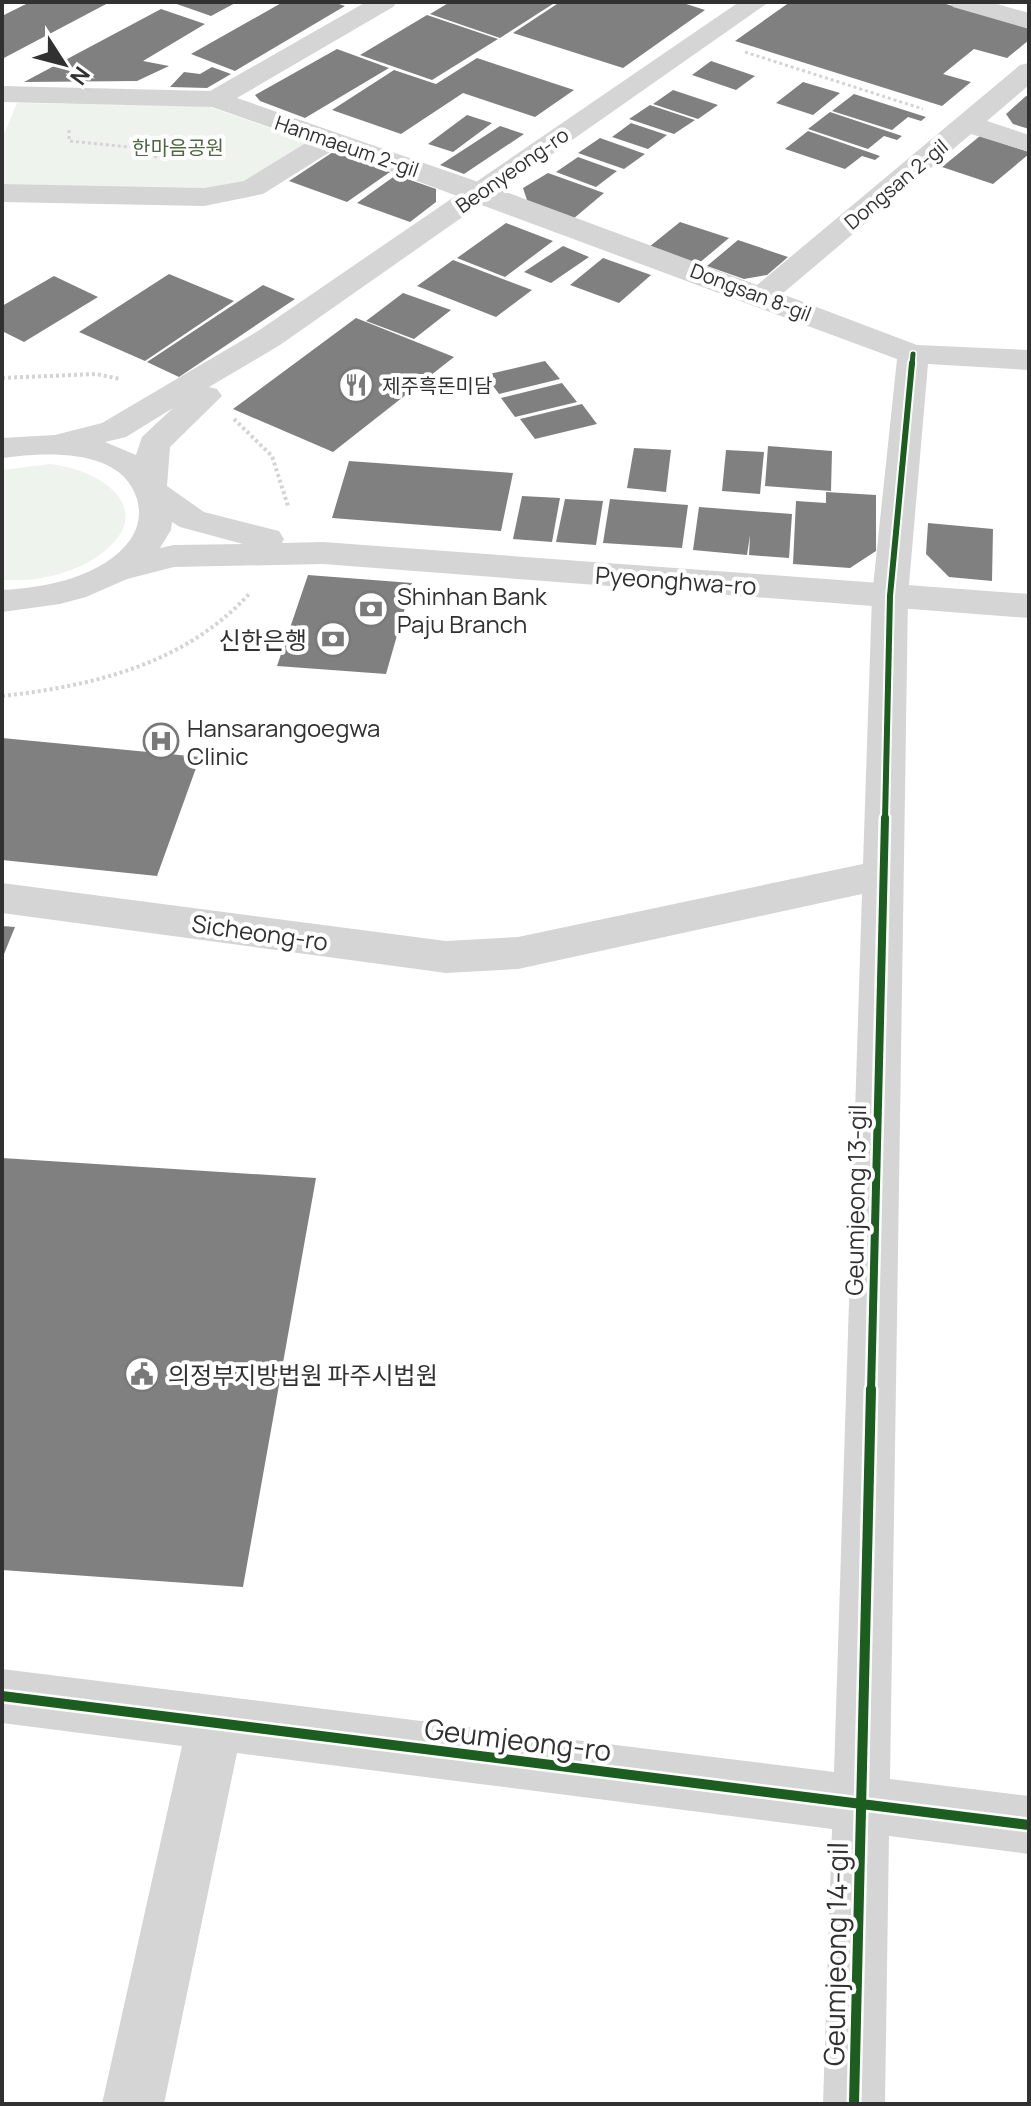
<svg xmlns="http://www.w3.org/2000/svg" width="1031" height="2106" viewBox="0 0 1031 2106" font-family="Manrope,'Noto Sans KR',sans-serif">
<style>
.green{fill:#eff3ed}
.building{fill:#808080}
.lines{fill:none;stroke-linecap:round;stroke-linejoin:round}
.path-far1{stroke:#d4d4d4;stroke-width:3;stroke-dasharray:3 3;stroke-linecap:butt}
.path{stroke:#d4d4d4;stroke-width:4;stroke-dasharray:3 3;stroke-linecap:butt}
.minor{fill:#d5d5d5;fill-rule:evenodd}
.tertiary{fill:#d5d5d5;fill-rule:evenodd}
.cycleway-far3-casing{stroke:#fff;stroke-width:8}
.cycleway-far2-casing{stroke:#fff;stroke-width:10}
.cycleway-far1-casing{stroke:#fff;stroke-width:13}
.cycleway-casing{stroke:#fff;stroke-width:15}
.cycleway-far3{stroke:#1b5e20;stroke-width:5}
.cycleway-far2{stroke:#1b5e20;stroke-width:6}
.cycleway-far1{stroke:#1b5e20;stroke-width:8}
.cycleway{stroke:#1b5e20;stroke-width:10}
.labels{text-anchor:middle;dominant-baseline:central;stroke-width:8;stroke-linejoin:round;paint-order:stroke}
.far-street-label{font-size:20px;fill:#313131;stroke:#fff}
.far-park-label{font-size:20px;fill:#4f6743;stroke:#fff}
.far-poi-label{font-size:20px;fill:#313131;stroke:#fff;text-anchor:start}
.street-label{font-size:24px;fill:#313131;stroke:#fff}
.poi-label{font-size:24px;fill:#313131;stroke:#fff;text-anchor:start}
.near-street-label{font-size:28px;fill:#313131;stroke:#fff}
</style>
<rect width="100%" height="100%" fill="#fff"/>
<!-- green -->
<path class="green" d="M17,103l190,3 105,37 -63,39 -43,7 -204,-4v-46z
M50,464c60,7 112,52 42,96 -27,16 -59,22 -90,20v-110z"/>
<!-- building -->
<path class="building" d="M30,2h80l-108,57v-43z
M171,2h66l-26,14z
M283,2h50l12,4 -110,65 -44,-17z
M450,2h106l-56,36 -70,-24z
M560,2h120l25,8 -82,58 -110,-35z
M790,2h149l90,26v12l-22,18 -33,-9 -31,25 28,8 -29,24 -207,-65z
M161,9l44,15 -62,37 26,5 -32,15 -113,1z
M427,15l71,24 -66,41 -72,-25z
M337,49l52,19 -84,50 -45,-17 -5,-6z
M477,58l97,32 -39,27 -72,-24 -62,41 -69,-24 62,-40 42,14z
M711,61l44,15 -19,14 -44,-15z
M212,67l19,7 -24,14 -37,-1 14,-15 16,2z
M803,82l37,11 -27,22 -37,-12z
M673,90l45,15 -20,14 -45,-15z
M854,94l72,23 -5,4 -13,-4 -16,13 -60,-19z
M1026,96l3,1v32l-16,-5 -7,-10z
M650,105l45,15 -21,14 -45,-15z
M830,112l72,24 -5,4 -13,-4 -16,13 -60,-20z
M467,115l25,8 -39,29 -25,-8z
M631,123l36,12 -19,14 -36,-12z
M500,126l24,8 -60,40 -24,-9z
M808,131l72,25 -5,4 -13,-4 -17,13 -60,-20z
M980,136l49,16v2l-36,30 -51,-17z
M600,138l45,16 -21,15 -46,-16z
M333,152l57,20 -43,30 -58,-21z
M578,157l39,14 -21,16 -40,-15z
M548,173l56,20 -31,26 -45,-16 -5,-15z
M396,175l40,14v13l-26,20 -53,-19z
M680,222l49,16 -31,26 -49,-17z
M506,223l47,18 -48,36 -48,-19z
M738,240l50,17 -21,18 -23,4 -37,-13z
M563,246l26,11 -38,26 -27,-11z
M603,258l48,17 -32,28 -49,-18z
M453,260l79,30 -36,27 -79,-31z
M169,274l65,27 -89,60 -66,-29z
M54,276l44,21 -74,45 -22,-11v-25z
M263,285l32,14 -116,78 -32,-15z
M403,293l48,17 -37,29 -48,-18z
M356,318l98,39 -121,95 -100,-43z
M545,361l15,18 -61,15 -14,-19z
M562,383l15,19 -62,15 -14,-19z
M582,404l15,20 -62,15 -15,-20z
M768,446l64,5 -1,40 -66,-5z
M634,448l37,2 -5,42 -39,-4z
M726,450l38,2 -4,42 -38,-3z
M349,461l164,12 -12,58 -169,-13z
M826,492l50,3v56l-26,17 -57,-4 3,-63 30,2z
M522,496l38,2 -8,44 -39,-3z
M565,499l38,2 -7,44 -40,-3z
M610,499l78,6 -6,43 -79,-5z
M699,507l93,7 -3,44 -40,-3 1,-20 -3,20 -54,-5z
M928,523l65,6 -1,52 -43,-4 -23,-23z
M308,575l104,8 -26,91 -109,-8z
M2,738l198,19 -43,119 -155,-16z
M2,926l13,1 -13,32z
M2,1158l314,20 -73,409 -241,-17z"/>
<g class="lines">
<!-- path-far1 -->
<path class="path-far1" d="M745,52l178,57
M69,130v11l90,9 -4,8"/>
<!-- path -->
<path class="path" d="M2,378l94,-4 24,5
M234,419l38,37 16,50
M2,696c91,-10 183,-32 247,-102"/>
<!-- minor -->
<path class="minor" d="M366,2h31l-4,5 -156,91 253,88 267,99 263,-220 9,-2v22l-42,36 42,14v17l-58,-18 -189,160 135,51 112,5v20l-101,-6 -20,232 -18,1183 139,17v58l-140,-18 -4,268h-62l9,-275 -595,-76 -73,351h-62l80,-358 -180,-23v-54l832,103 28,-878 -344,75 -72,4 -444,-60v-30l444,58 72,-4 345,-73 9,-268 25,-237 -564,-209 -70,44 -59,12 -202,-4v-18l202,4 40,-7 65,-40 -97,-34 -210,-5v-16l208,5z
M949,2h41l39,11v16l-76,-22z"/>
<!-- tertiary -->
<path class="tertiary" d="M739,2h30l-489,343 -71,42 8,2 5,7 -52,51 -3,39 37,26 75,19 5,8 -2,4 41,-1 706,52v24l-706,-54 -149,3 -47,12 -41,18 -26,7 -58,8v-22c43,-2 101,-13 128,-50 9,-12 11,-28 7,-41 -15,-52 -93,-47 -135,-41v-20l53,-3 47,-12 156,-92zM173,408l-31,29 -6,18 -31,-13 21,-5zM172,522l8,5 63,17 -69,1 -14,3 11,-18z"/>
<!-- cycleway-far3 casing -->
<g class="cycleway-far3-casing">
<path id="cycleway-far3" d="M912,365l1,-11"/>
</g>
<!-- cycleway-far2 casing -->
<g class="cycleway-far2-casing">
<path id="cycleway-far2" d="M885,820l5,-224 22,-233"/>
</g>
<!-- cycleway-far1 casing -->
<g class="cycleway-far1-casing">
<path id="cycleway-far1" d="M871,1391l14,-573"/>
</g>
<!-- cycleway casing -->
<g class="cycleway-casing">
<path id="cycleway" d="M2,1696l1027,129
M854,2104l17,-715"/>
</g>
<!-- cycleway-far3 -->
<use href="#cycleway-far3" class="cycleway-far3"/>
<!-- cycleway-far2 -->
<use href="#cycleway-far2" class="cycleway-far2"/>
<!-- cycleway-far1 -->
<use href="#cycleway-far1" class="cycleway-far1"/>
<!-- cycleway -->
<use href="#cycleway" class="cycleway"/>
</g>
<!-- icons -->
<defs>
<g id="restaurant-ring" transform="scale(1.8)"><circle r="9.5" fill="#fff" stroke="#797979" stroke-width="1.5"/><path d="M-5-6h1v4h1v-4h1v4h1v-4h1v5L-1.5 .5V6h-2V.5L-5-1ZM5-6V6H3V1.5H1.5Q1.5-4 5-6Z" fill="#797979"/></g>
<g id="bank-ring" transform="scale(1.8)"><circle r="9.5" fill="#fff" stroke="#797979" stroke-width="1.5"/><path d="M-6-4H6V4H-6ZM0-2.3a2.3 2.3 0 1 0 0 4.6a2.3 2.3 0 1 0 0-4.6Z" fill="#797979"/></g>
<g id="hospital-ring" transform="scale(1.8)"><circle r="9.5" fill="#fff" stroke="#797979" stroke-width="1.5"/><path d="M-5-5h3v3.5h4V-5h3V5h-3V1.5h-4V5h-3Z" fill="#797979"/></g>
<g id="civic-ring" transform="scale(1.8)"><circle r="9.5" fill="#fff" stroke="#797979" stroke-width="1.5"/><path d="M-.6-6.5H3V-4.5H.6V-3L4-1V1h2V6H-6V1h2V-1L-.6-3ZM-1.2 2.5V6h2.4V2.5Z" fill="#797979"/></g>
</defs>
<g fill-rule="evenodd">
<use href="#restaurant-ring" x="356" y="385"/>
<use href="#bank-ring" x="371" y="609"/>
<use href="#bank-ring" x="333" y="639"/>
<use href="#hospital-ring" x="161" y="741"/>
<use href="#civic-ring" x="142" y="1374"/>
</g>
<g class="labels">
<!-- far-street labels -->
<g class="far-street-label">
<text transform="translate(347 146) rotate(19)">Hanmaeum 2-gil</text>
<text transform="translate(512 170) rotate(-35)">Beonyeong-ro</text>
<text transform="translate(896 184) rotate(-40)">Dongsan 2-gil</text>
<text transform="translate(751 292) rotate(21)">Dongsan 8-gil</text>
</g>
<!-- far-park labels -->
<g class="far-park-label">
<text x="178" y="147">한마음공원</text>
</g>
<!-- far-poi labels -->
<g class="far-poi-label">
<text x="382" y="385">제주흑돈미담</text>
</g>
<!-- street labels -->
<g class="street-label">
<text transform="translate(676 580) rotate(4)">Pyeonghwa-ro</text>
<text transform="translate(260 932) rotate(8)">Sicheong-ro</text>
<text transform="translate(855 1200) rotate(-89)">Geumjeong 13-gil</text>
</g>
<!-- poi labels -->
<g class="poi-label">
<text x="397" y="595">Shinhan Bank<tspan x="397" dy="28">Paju Branch</tspan></text>
<text x="307" y="639" text-anchor="end">신한은행</text>
<text x="187" y="727">Hansarangoegwa<tspan x="187" dy="28">Clinic</tspan></text>
<text x="168" y="1374">의정부지방법원 파주시법원</text>
</g>
<!-- near-street labels -->
<g class="near-street-label">
<text transform="translate(518 1739) rotate(7)">Geumjeong-ro</text>
<text transform="translate(835 1954) rotate(-89)">Geumjeong 14-gil</text>
</g>
</g>
<!-- border -->
<rect width="1031" height="2106" fill="none" stroke="#313131" stroke-width="8"/>
<!-- north arrow -->
<g transform="translate(64 64) rotate(126)" stroke="#ffffff" stroke-width="6" paint-order="stroke">
<path d="M0-6L14 30L0 20L-14 30Z" fill="#313131"/>
<text y="-12" font-size="22" font-weight="bold" text-anchor="middle" fill="#313131">N</text>
</g>
</svg>
